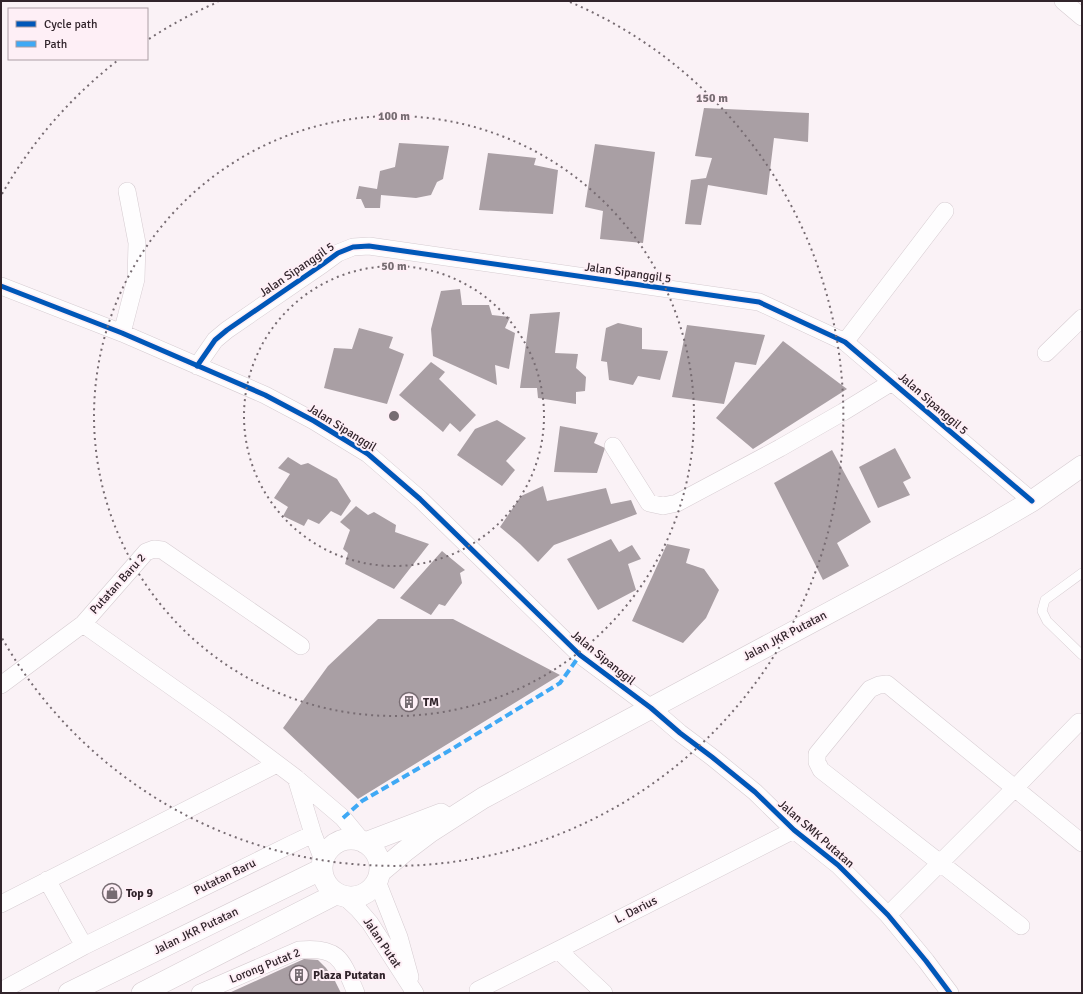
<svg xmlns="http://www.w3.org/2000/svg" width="1083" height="994" viewBox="0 0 1083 994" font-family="Signika,sans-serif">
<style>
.building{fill:#a99fa4}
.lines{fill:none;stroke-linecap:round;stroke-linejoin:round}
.service-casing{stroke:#d6ccd1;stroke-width:10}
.minor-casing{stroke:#d6ccd1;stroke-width:18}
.tertiary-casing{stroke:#d6ccd1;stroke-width:22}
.service{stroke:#fefdfe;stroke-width:9}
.minor{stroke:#fefdfe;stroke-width:17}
.tertiary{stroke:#fefdfe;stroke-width:21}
.quiet{stroke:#3fa9f5;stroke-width:4;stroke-dasharray:8 4;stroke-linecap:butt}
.cycleway-casing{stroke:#feeff6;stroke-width:8}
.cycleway{stroke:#0057b8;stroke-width:5}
.ring{fill:none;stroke:#776c72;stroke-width:2;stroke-dasharray:2 4}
.labels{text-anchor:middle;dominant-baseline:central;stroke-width:4;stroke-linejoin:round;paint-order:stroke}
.street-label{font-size:12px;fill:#31242b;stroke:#feeff6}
.poi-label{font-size:12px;font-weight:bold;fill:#31242b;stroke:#feeff6;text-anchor:start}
.centre{fill:#776c72;stroke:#feeff6;stroke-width:2}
.ring-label{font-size:12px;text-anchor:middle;font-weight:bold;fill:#776c72;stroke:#feeff6;stroke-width:4;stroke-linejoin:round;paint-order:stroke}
</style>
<rect width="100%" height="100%" fill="#faf2f6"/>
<!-- building -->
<path class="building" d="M704,108l105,5 -1,29 -34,-4 -7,57 -59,-10 -7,40 -16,-1 6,-44 15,-2 6,-20 -17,-2z
M399,143l50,3 -6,33 -6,3 -6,13 -15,3 -35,-3 -1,13h-15l-4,-9h-5l3,-13 18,3 3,-18 15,-4z
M595,144l60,8 -12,91 -43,-4 3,-28 -18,-4z
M488,153l48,5 -2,7 24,5 -5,44 -74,-4z
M460,289l2,16h27l3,10 18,2 -5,11 10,5 -6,36 -14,-4 2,20 -64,-29 -2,-27 10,-38z
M560,312l-5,41 23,1 -2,14 10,9 -1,14 -9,1v12l-38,-6 -1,-10h-17l10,-74z
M618,323l24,5v21l26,2 -8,29 -22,-4 -5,9 -24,-5 -2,-18 -6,-1 5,-33z
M687,325l78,10 -9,30 -21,-3 -11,42 -52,-7z
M359,328l34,9 -4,11 15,6 -17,50 -63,-16 10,-40 18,1z
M783,341l64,48 -94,60 -37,-31z
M431,362l14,10 -6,7 37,36 -16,17 -10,-9 -7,9 -44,-37z
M497,420l29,18 -20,23 9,9 -13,16 -45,-31 18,-26z
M560,426l38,7 -4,10 11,5 -8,25 -43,-1z
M895,448l16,30 -8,4 7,13 -32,13 -19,-41z
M832,450l39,72 -34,21 12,23 -26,14 -49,-97z
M288,457l13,8 7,-2 29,16 14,22 -10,15 -10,-5 -12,13 -11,-5 -4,7 -21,-10 5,-9 -14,-9 16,-24 -12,-6z
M543,486l4,15 59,-13 5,16 20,-4 6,14 -83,31 -16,17 -18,-18 -20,-17 21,-31z
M356,506l12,9 6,-3 22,13 -1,7 34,12 -35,45 -49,-25 3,-11 -5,-4 7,-19 -10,-8z
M611,539l8,13 13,-7 9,14 -13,5 8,26 -38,20 -31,-51z
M667,544l23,5 -4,14 18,6 15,21 -13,28 -23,25 -51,-22z
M442,551l23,19 -5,3 2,10 -17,23 -6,-2 -8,11 -31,-17z
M378,619h75l107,56 -202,124 -75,-71 45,-62z
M304,959l14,1 8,8 9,13 6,12h-112z"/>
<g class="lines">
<!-- service casing -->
<g class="service-casing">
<path id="service" d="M1082,573l-37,27 -3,11 5,10 35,34"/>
</g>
<!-- minor casing -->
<g class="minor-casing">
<path id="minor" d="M1063,1l19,16
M1,286l121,47 143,62 49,26 54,33 52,45 160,156 71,53 29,25 32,24 43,35 39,38 44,35 50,50 38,46 24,32
M122,333l14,-54 1,-36 -10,-52
M845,342l100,-131
M1046,353l36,-35
M197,366l18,-26 12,-10 96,-66 15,-11 15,-6 16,-1 390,56 86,40 187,159
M613,446l36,57 14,3 14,-3 103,-55 63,-36 49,-30
M83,624l140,99 73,55 47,40 19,23
M1,685l82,-61 63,-72 8,-3 8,1 139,96
M296,778l17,56 10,26
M47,880l37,66
M377,881l22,56 11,40
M345,897l13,12 12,14 45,70
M1,904l276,-140
M888,915l127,-127 64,-66
M1021,926l-200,-156 -4,-8v-8l53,-65 9,-4 8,-1 195,159
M558,950l46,43
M478,990l80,-40 236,-120
M1,991l83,-45 208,-102 21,-10
M200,993l99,-43c40,-4 43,10 57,43"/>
</g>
<!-- tertiary casing -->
<g class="tertiary-casing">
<path id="tertiary" d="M322 868a29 29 0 1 1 58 0a29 29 0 1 1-58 0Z
M365,843l76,-29
M380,872l25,-21 25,-19 53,-34 411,-220 95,-52 43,-25 50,-35
M69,993l253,-124
M142,993l194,-99"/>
</g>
<!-- service -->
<use href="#service" class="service"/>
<!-- minor -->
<use href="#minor" class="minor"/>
<!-- tertiary -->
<use href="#tertiary" class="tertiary"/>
<!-- quiet -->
<path class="quiet" d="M343,818l19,-17 90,-52 108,-66 20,-28"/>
<!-- cycleway casing -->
<g class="cycleway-casing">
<path id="cycleway" d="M1,286l121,47 143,62 49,26 54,33 52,45 160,156 71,53 29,25 32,24 43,35 39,38 44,35 50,50 38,46 24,32
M197,366l18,-26 12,-10 96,-66 15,-11 15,-6 16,-1 390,56 86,40 187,159"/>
</g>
<!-- cycleway -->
<use href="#cycleway" class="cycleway"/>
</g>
<!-- distance rings -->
<g class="ring">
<circle cx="394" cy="416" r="150"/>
<circle cx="394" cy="416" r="300"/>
<path d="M2 194A450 450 0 0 1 117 61M149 39A450 450 0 0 1 218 2M570 2A450 450 0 1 1 2 638"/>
</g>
<!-- icons -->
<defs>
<g id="building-ring" transform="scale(1)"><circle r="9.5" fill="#feeff6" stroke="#776c72" stroke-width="1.5"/><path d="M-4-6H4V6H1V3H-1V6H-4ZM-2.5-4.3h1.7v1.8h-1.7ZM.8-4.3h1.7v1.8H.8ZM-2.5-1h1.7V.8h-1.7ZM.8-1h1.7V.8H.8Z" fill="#776c72"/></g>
<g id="shop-ring" transform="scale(1)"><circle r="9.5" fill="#feeff6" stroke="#776c72" stroke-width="1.5"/><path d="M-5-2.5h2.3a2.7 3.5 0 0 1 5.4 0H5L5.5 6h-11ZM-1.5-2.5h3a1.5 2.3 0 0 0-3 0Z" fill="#776c72"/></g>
</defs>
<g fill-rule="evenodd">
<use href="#building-ring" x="409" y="702"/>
<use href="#shop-ring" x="112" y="893"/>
<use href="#building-ring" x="299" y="975"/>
</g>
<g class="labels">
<!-- street labels -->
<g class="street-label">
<text transform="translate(297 270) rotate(-34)">Jalan Sipanggil 5</text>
<text transform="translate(628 273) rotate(8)">Jalan Sipanggil 5</text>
<text transform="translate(933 404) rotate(41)">Jalan Sipanggil 5</text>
<text transform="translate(342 428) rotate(32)">Jalan Sipanggil</text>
<text transform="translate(118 584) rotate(-48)">Putatan Baru 2</text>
<text transform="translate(785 636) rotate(-28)">Jalan JKR Putatan</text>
<text transform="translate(603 658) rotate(39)">Jalan Sipanggil</text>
<text transform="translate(816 834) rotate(41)">Jalan SMK Putatan</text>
<text transform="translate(225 877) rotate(-26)">Putatan Baru</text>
<text transform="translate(636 910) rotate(-27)">L. Darius</text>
<text transform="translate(196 931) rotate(-26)">Jalan JKR Putatan</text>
<text transform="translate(382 943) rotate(56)">Jalan Putat</text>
<text transform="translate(265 966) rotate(-22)">Lorong Putat 2</text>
</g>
<!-- poi labels -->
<g class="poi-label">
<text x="423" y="702">TM</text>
<text x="126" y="893">Top 9</text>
<text x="313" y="975">Plaza Putatan</text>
</g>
</g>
<circle cx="394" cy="416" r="6" class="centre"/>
<g class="ring-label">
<text x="712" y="102">150 m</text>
<text x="394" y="120">100 m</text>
<text x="394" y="270">50 m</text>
</g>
<!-- border -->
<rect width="1083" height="994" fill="none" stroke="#31242b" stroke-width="4"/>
<!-- legend -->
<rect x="8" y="8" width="140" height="52" fill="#feeff6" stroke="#ac9ea5"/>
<rect x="16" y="21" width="20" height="6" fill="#0057b8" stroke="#ac9ea5"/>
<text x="44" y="28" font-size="12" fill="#31242b">Cycle path</text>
<rect x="16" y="41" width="20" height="6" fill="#3fa9f5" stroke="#ac9ea5"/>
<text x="44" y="48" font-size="12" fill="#31242b">Path</text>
</svg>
